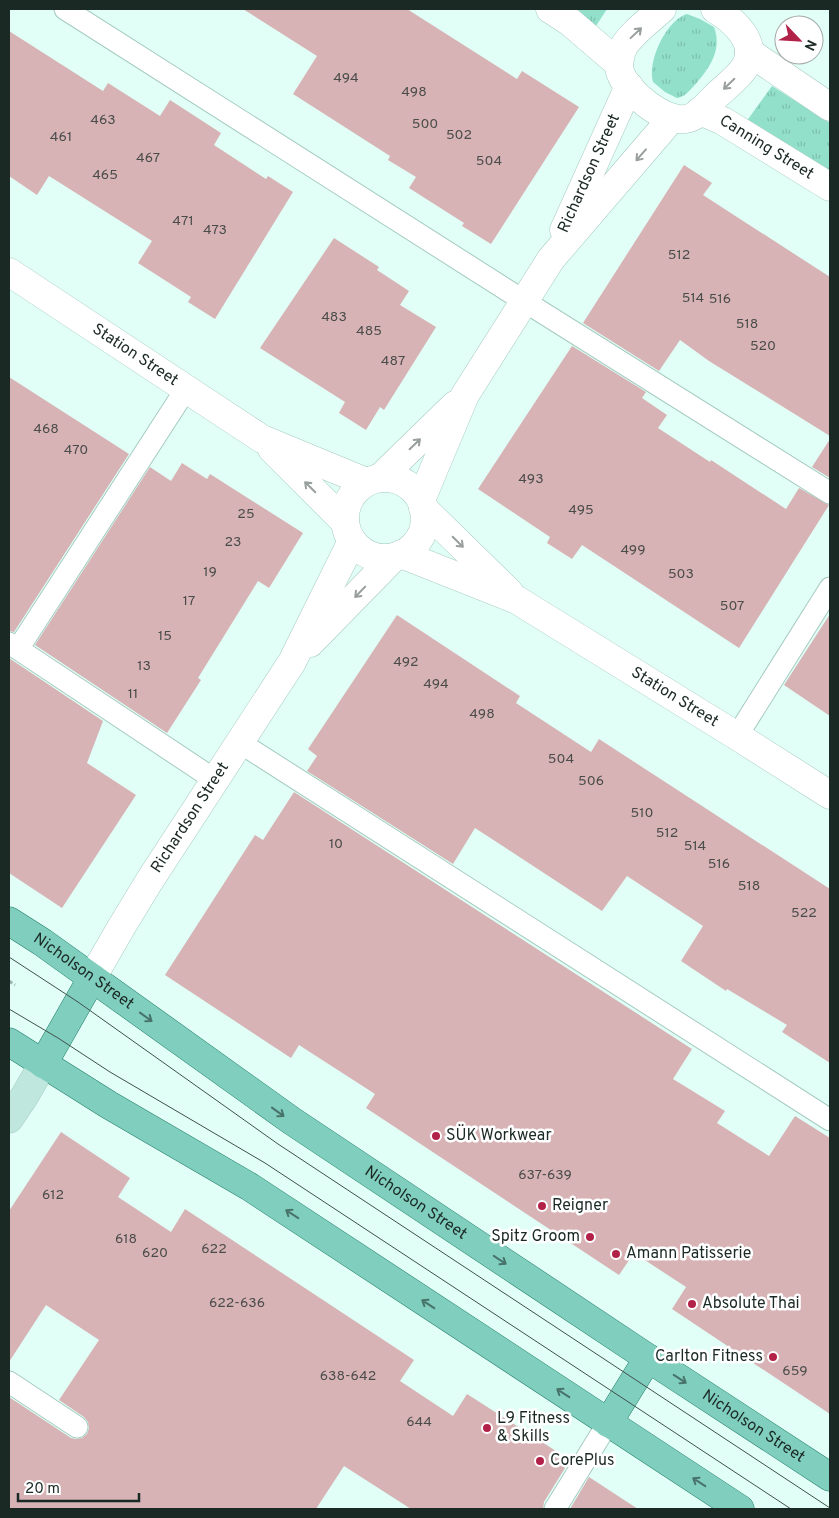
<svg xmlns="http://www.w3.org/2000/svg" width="839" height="1518" viewBox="0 0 839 1518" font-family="Overpass,sans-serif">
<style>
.grass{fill:url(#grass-tufts)}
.building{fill:#d7b3b6}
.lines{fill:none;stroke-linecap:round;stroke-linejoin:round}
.lane-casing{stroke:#a6cbc0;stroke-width:23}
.street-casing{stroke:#a6cbc0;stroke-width:29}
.secondary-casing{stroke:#a6cbc0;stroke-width:29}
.primary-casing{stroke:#267f6c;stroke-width:29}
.path{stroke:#9cb5ae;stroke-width:3;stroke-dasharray:4 2.5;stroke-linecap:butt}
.lane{stroke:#fff;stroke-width:21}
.street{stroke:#fff;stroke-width:28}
.secondary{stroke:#c0e7de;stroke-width:28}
.primary{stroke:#80cebe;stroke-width:28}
.tram{stroke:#40514c;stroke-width:1}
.oneway{stroke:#989f9d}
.oneway2{stroke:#48736a}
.poi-dot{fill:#b22148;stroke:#fff;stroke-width:2}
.labels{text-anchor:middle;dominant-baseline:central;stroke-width:5;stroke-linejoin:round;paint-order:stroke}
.number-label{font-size:14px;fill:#4a4c49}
.street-label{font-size:16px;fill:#1b2925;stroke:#fff}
.poi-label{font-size:16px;fill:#1b2925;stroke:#fff;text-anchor:start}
</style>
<defs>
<pattern id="grass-tufts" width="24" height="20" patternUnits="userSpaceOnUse" patternTransform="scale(1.25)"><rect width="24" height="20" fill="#92e0ca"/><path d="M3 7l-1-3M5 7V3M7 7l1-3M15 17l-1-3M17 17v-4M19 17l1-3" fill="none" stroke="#7dc0ad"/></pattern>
</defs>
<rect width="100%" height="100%" fill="#e1fff6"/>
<!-- grass -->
<path class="grass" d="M570,9h37l-11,17z
M687,14l13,5 14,8c9,24 -6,43 -21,60 -5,5 -9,10 -16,11l-12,-6 -12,-10c-6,-20 13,-62 34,-68z
M772,86l58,37v53l-84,-54z"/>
<!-- building -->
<path class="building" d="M243,9h164l110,70 5,-8 57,36 -88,137 -29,-18 2,-3 -55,-35 7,-11 -28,-17 2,-4 -97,-62 24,-38z
M9,31l94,60 5,-8 52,33 10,-16 51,33 -7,12 52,34 2,-3 25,16 -78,127 -27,-17 3,-5 -53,-34 14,-22 -103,-65 -12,19 -28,-19z
M684,165l28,18 -9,12 127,82v159l-121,-75 -29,-21 -21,31 -76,-48z
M334,238l45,29 -2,3 32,21 -9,14 36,22 -52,83 -4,-3 -14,23 -27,-17 6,-11 -85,-54z
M572,346l74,46 -4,6 25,17 -9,13 52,34 1,-2 75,49 13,-21 30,17 -90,143 -157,-103 -10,14 -25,-16 3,-6 -72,-48z
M9,377l120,77 -115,178 -5,-1z
M830,439v39l-18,-11z
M182,463l25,16 3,-5 93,59 -34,55 -11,-7 -60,97 3,2 -34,53 -132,-88 115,-178 21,14z
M830,614v102l-46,-31z
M397,615l123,81 -4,7 75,49 8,-13 231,150v174l-48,-31 5,-7 -60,-36 -1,2 -45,-30 22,-35 -76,-50 -25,35 -127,-83 -22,36 -146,-93 10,-15 -9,-7z
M9,658l94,63 -16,42 49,32 -74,113 -53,-35z
M294,792l398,257 -19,30 52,32 -8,12 52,33 26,-40 35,22v276l-158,-105 14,-22 -52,-34 -15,22 -253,-167 9,-14 -76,-49 -8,13 -126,-83 90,-140 8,5z
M61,1132l69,46 -12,19 53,35 14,-23 229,151 -14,21 53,35 14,-22 103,66 -26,42 -1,7h-132l-67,-43 -28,43h-307v-112l62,41 5,1 6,-1 5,-4 2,-6 -1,-6 -4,-5 -25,-17 40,-60 -53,-35 -37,57v-151z
M589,1477l49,32h-68z"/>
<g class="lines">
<!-- lane casing -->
<g class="lane-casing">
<path id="lane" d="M65,9l459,292 306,192
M9,643l206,137
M18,649l168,-260
M737,736l93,-148
M239,742l591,378
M9,1382l68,45
M555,1509l53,-86"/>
</g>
<!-- street casing -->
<g class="street-casing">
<g id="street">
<path d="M550,9l20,13 49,42"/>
<path d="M662,9c-11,10 -34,27 -40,41 -2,7 -4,15 -2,22 7,20 43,50 65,47 12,-1 22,-14 30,-22 10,-10 23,-19 30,-30 15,-24 -12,-47 -30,-58"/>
<path d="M749,52l81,55"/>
<path id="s1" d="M700,111l23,10 107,66"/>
<path id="s2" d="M564,230l65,-144"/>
<path id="s3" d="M9,272l253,167 104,43"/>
<path d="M272,449l73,73"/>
<path d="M380,478l75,-73"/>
<circle cx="385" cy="518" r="40"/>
<path d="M421,500l44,-105 86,-136 121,-141"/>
<path d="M423,508l86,84"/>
<path id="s4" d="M401,554l116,46 220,136 93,59"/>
<path d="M310,643l84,-86"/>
<path id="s5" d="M92,978l30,-52 28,-46 142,-218 60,-121"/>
</g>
</g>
<!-- secondary casing -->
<g class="secondary-casing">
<path id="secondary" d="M9,1119l15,-22 19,-33"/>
</g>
<!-- primary casing -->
<g class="primary-casing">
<g id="primary">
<path id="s6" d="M9,921l33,21 250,179 356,237 182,119"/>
<path d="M9,1042l100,63 141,82 490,322"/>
<path d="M43,1064l49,-86"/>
<path d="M608,1423l40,-65"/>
</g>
</g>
<!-- path -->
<path class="path" d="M9,981l6,4"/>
<!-- lane -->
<use href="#lane" class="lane"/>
<!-- street -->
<use href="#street" class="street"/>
<!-- secondary -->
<use href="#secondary" class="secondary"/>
<!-- primary -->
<use href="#primary" class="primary"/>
<!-- tram -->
<path class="tram" d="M9,957l69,45 200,142 552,364
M9,1009l49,29 52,34 155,91 526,346"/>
</g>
<!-- one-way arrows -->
<defs><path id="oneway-shaft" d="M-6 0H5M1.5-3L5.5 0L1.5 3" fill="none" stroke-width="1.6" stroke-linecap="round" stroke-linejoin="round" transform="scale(1.25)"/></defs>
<g class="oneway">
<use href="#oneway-shaft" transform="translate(636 33) rotate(-43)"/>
<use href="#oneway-shaft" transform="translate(729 84) rotate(136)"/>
<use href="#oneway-shaft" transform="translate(641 155) rotate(131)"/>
<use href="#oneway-shaft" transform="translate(415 444) rotate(-44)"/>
<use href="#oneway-shaft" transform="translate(310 487) rotate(-135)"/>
<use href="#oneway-shaft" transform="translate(458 542) rotate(45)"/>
<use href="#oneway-shaft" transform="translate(360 592) rotate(134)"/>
</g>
<g class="oneway2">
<use href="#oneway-shaft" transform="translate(146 1017) rotate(36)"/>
<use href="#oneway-shaft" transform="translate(278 1112) rotate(36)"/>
<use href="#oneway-shaft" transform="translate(292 1214) rotate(-147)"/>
<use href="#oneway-shaft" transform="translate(500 1260) rotate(34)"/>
<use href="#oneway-shaft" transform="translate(428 1304) rotate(-147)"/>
<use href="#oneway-shaft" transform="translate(680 1379) rotate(33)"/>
<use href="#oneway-shaft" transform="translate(563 1393) rotate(-147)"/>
<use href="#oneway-shaft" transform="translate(699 1482) rotate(-147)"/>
</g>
<!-- markers -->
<g class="poi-dot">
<circle cx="436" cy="1136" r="5"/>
<circle cx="542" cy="1206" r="5"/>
<circle cx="590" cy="1237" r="5"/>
<circle cx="616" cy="1254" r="5"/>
<circle cx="692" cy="1304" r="5"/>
<circle cx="773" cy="1357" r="5"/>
<circle cx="487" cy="1428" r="5"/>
<circle cx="540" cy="1461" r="5"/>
</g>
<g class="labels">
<!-- number labels -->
<g class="number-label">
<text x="346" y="78">494</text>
<text x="414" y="92">498</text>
<text x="103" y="120">463</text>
<text x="425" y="124">500</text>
<text x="459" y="135">502</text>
<text x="61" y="137">461</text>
<text x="148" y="158">467</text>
<text x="489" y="161">504</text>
<text x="105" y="175">465</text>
<text x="183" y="221">471</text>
<text x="215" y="230">473</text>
<text x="679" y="255">512</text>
<text x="693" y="298">514</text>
<text x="720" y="299">516</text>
<text x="334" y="317">483</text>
<text x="747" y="324">518</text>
<text x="369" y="331">485</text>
<text x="763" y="346">520</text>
<text x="393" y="361">487</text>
<text x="46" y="429">468</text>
<text x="76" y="450">470</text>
<text x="531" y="479">493</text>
<text x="581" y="510">495</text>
<text x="246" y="514">25</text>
<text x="233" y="542">23</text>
<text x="633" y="550">499</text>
<text x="210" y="572">19</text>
<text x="681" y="574">503</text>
<text x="189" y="601">17</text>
<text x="732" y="606">507</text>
<text x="165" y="636">15</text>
<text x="406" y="662">492</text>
<text x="144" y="666">13</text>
<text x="436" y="684">494</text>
<text x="133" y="694">11</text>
<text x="482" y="714">498</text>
<text x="561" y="759">504</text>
<text x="591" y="781">506</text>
<text x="642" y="813">510</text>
<text x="667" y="833">512</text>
<text x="336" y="844">10</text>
<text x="695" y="846">514</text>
<text x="719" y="864">516</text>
<text x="749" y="886">518</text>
<text x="804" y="913">522</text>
<text x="545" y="1175">637-639</text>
<text x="53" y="1195">612</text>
<text x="126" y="1239">618</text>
<text x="214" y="1249">622</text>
<text x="155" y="1253">620</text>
<text x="237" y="1303">622-636</text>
<text x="795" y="1371">659</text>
<text x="348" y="1376">638-642</text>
<text x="419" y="1422">644</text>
</g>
<!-- street labels -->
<g class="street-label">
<text stroke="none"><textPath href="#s1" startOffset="76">Canning Street</textPath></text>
<text stroke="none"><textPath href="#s2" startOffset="62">Richardson Street</textPath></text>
<text stroke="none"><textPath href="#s3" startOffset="151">Station Street</textPath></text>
<text stroke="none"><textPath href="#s4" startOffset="310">Station Street</textPath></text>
<text stroke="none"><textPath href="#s5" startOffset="188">Richardson Street</textPath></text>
<text stroke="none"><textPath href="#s6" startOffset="90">Nicholson Street</textPath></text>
<text stroke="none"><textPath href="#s6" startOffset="495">Nicholson Street</textPath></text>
<text stroke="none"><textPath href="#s6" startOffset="900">Nicholson Street</textPath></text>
</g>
<!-- poi labels -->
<g class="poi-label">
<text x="446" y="1136">SÜK Workwear</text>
<text x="552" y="1206">Reigner</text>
<text x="580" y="1237" text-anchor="end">Spitz Groom</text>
<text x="626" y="1254">Amann Patisserie</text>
<text x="702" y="1304">Absolute Thai</text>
<text x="763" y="1357" text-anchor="end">Carlton Fitness</text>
<text x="497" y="1419">L9 Fitness<tspan x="497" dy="18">&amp; Skills</tspan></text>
<text x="550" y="1461">CorePlus</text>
</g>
</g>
<!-- border -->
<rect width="839" height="1518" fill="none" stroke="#1b2925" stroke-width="20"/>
<!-- north arrow -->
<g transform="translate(799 40) rotate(115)"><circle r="24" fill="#ffffff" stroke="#a4a9a8"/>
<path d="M0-4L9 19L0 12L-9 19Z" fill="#b22148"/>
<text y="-8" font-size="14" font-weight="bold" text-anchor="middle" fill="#1b2925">N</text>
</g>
<!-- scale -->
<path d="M18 1493v8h121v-8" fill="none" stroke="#1b2925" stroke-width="2.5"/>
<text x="25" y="1493" font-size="15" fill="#1b2925" stroke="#ffffff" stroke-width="4" paint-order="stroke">20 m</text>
</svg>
